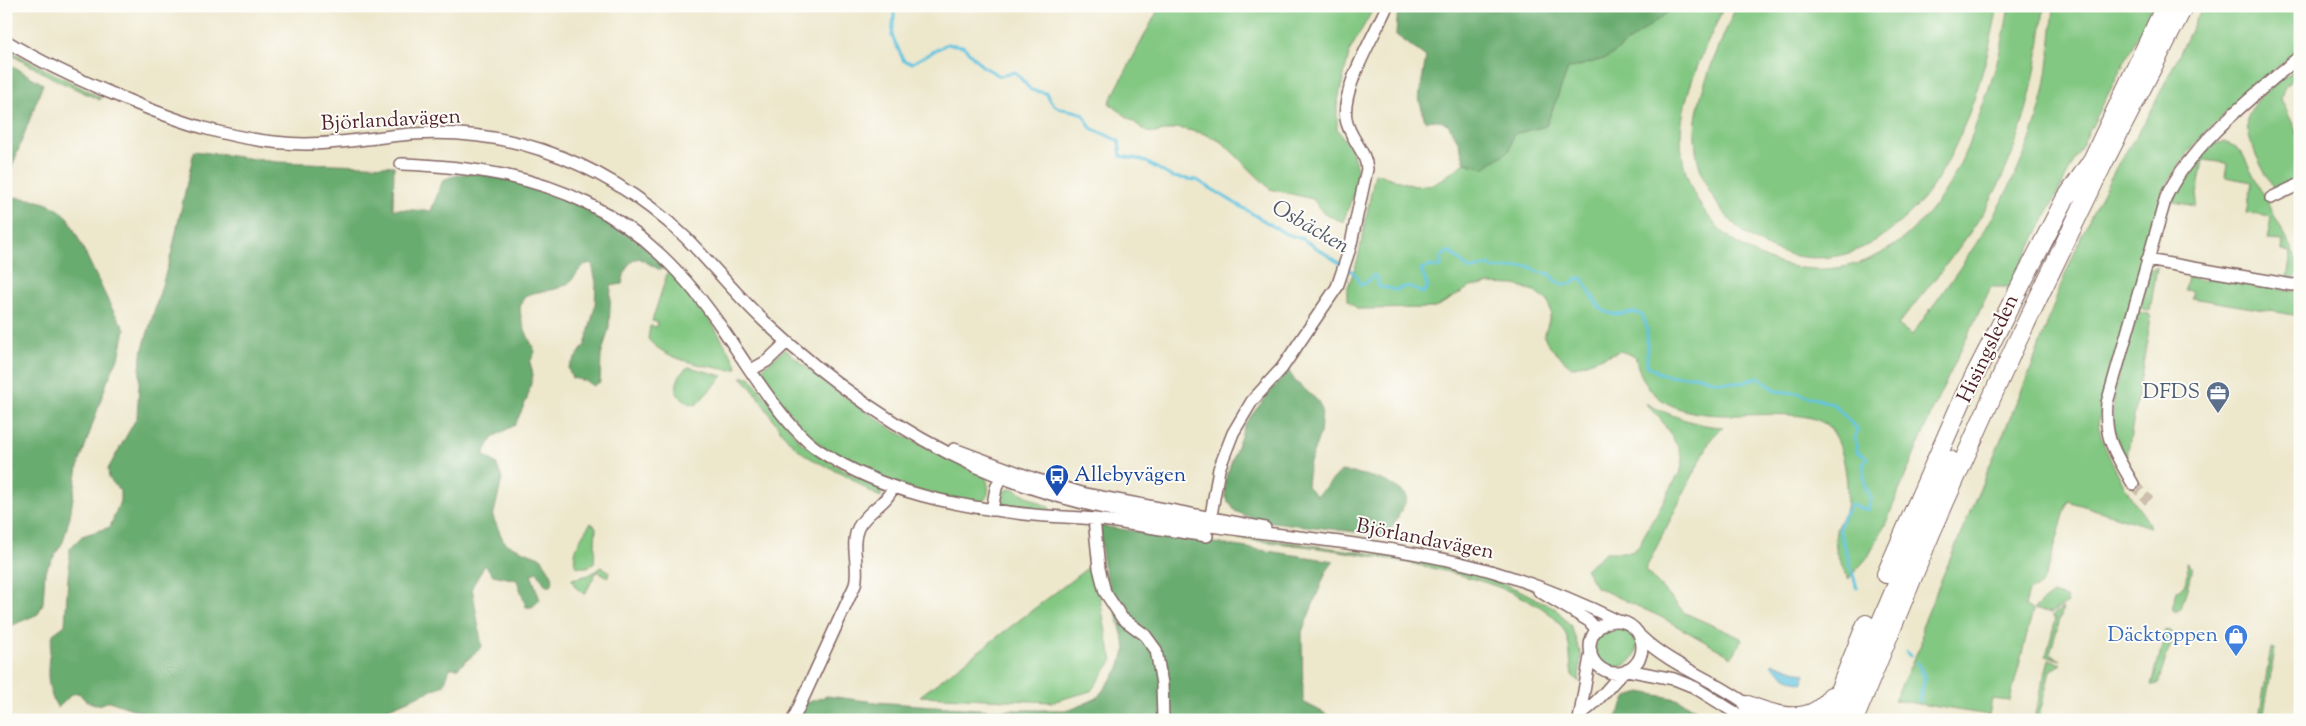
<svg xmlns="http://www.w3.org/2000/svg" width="2306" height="726" viewBox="0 0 2306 726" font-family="'Sorts Mill Goudy',serif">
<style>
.green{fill:#82c782;stroke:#667356}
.forest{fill:#69ac70;stroke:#5a664e}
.water{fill:#62c4e0;stroke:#567286}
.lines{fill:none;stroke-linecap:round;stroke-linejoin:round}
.stream{stroke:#62c4e0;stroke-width:3}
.minor-tunnel{stroke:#ccbfac;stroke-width:11;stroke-dasharray:11 5.5;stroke-linecap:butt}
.minor-casing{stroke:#836563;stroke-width:14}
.highway-casing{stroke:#836563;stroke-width:20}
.minor{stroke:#fff;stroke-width:11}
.highway{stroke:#fff;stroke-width:18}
.labels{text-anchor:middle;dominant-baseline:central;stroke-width:4;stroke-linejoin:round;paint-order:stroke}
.street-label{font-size:21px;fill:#4a1f2b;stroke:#fdfcf7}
.service-label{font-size:21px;fill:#4e5e75;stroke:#fdfcf7;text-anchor:end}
.transit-label{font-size:21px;fill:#164399;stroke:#fdfcf7;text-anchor:start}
.shop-label{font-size:21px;fill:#366cbe;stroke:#fdfcf7;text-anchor:end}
.water-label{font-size:22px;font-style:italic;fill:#52596a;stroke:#fdfcf7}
</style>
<rect width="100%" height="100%" fill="#fdfcf7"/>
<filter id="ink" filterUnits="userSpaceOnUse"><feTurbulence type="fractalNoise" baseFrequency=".02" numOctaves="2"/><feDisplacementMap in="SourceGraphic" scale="10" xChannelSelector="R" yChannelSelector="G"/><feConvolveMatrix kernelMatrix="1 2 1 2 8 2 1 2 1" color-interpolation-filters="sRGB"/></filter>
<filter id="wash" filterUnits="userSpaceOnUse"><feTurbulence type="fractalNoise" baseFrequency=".0096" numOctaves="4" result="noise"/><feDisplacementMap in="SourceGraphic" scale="20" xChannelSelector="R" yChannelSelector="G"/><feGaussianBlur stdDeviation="1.12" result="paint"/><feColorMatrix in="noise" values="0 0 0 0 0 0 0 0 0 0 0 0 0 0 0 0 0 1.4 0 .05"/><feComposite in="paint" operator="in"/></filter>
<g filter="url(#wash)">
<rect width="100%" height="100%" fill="#ede7cc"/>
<!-- green -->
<path class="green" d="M1160,6h215l-25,44 -13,55v24l15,22 6,22 -4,20 -11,29 -20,-9 -10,-14 -43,-10 -48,-47 -20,-9 -24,-5 -23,5 -8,-1 -38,-29z
M1676,6h48c-17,40 -42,85 -43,129 -2,111 133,174 219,106 46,-37 63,-79 82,-133 12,-33 22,-67 27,-102h35c-7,74 -23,147 -63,210 -25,39 -55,73 -83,109l14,10c50,-70 106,-142 128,-227 9,-33 11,-68 14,-102h99l-143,281h-19l-57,120 -49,118 -17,32 -20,22c-4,-10 -12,-22 -12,-32 -1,-6 -1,-17 2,-22 2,-6 7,-11 8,-17 4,-20 -2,-65 -16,-80 -10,-10 -26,-12 -39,-13 -57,-4 -140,18 -156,-59l-15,-5 -48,17 -22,-21 -6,-10 7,-24 -3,-12 -14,-10 -19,-6 -25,-1 -20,3 -35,21 -77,1 -11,-9v-10l11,-31 17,-86 39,13 21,-2 30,-21 20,4 28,-33 33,-8 22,-57 39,-11z
M1736,6h59l10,5 30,-5h163c-12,63 -38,157 -85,204 -20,20 -47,41 -76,46 -73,13 -138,-45 -142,-117 -2,-41 26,-95 41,-133z
M2203,6h97v42c-50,43 -108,86 -138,146l-64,228c3,24 21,54 33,75 6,11 15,18 19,30l-82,-26 -21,72 -7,13 -11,5 -4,15 8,4 -23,91 -18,-2 -3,16 -95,-15 27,-56 1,-17 17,-42 93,-219 28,-79 27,-64 31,-59 28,-43z
M6,49l95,49 -1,2 -42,-19 -52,-29z
M2296,69l3,5 -15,13 -3,12 19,40v41l-13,8 -13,2c-9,-18 -33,-56 -25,-76 7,-19 32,-33 47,-45z
M2225,142l11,5 6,6 57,110 1,9 -5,6 -8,1 4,-27 -9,-1 1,-10 -16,-1 4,-23 -25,-4 6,-31 -27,-5 2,-14 -24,-3 -8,46 -26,-5v-4c14,-19 30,-54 56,-55z
M670,265l37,50 29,48 1,6 -8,1c-27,-5 -62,-9 -81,-31l2,-13 6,1 1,-5 -5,-1z
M2157,267l-7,44 -10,-3 10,-37z
M2209,276l80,15h11v25l-108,-18 1,-7 -8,-1 3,-13 19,4z
M2138,312l11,2 2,4 -24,139 1,4c-32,-45 -4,-103 10,-149z
M785,349l42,36 68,46 91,47c4,10 4,19 -6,26 -51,-8 -132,-30 -169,-67 -20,-20 -35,-43 -51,-67z
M689,367l34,9 -27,29 -8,-2 -12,-10c0,-10 3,-22 13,-26z
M741,377h9l50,65 43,28 38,19v8c-14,-5 -23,-16 -36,-22 -16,-9 -33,-13 -47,-26 -24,-20 -35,-52 -57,-72z
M1645,403c25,12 50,23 78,24l-12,12 -66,131 40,43 58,26 -11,18 -71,-40 -65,-30 -11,-18 21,-17h25l6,-4 44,-78 2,-10 -5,-13 -16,-26z
M1012,488l38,20 -1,5 -46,-6 -3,-4 3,-11z
M591,523l5,4 -2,36c-5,5 -11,5 -18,3 -6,-12 7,-33 15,-43z
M1236,535l175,24 69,16 41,16 35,18 15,17 10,29 -2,27 -7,-7c-3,-16 0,-33 -10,-48 -38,-58 -252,-81 -322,-88l-4,-1z
M1094,563l14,81 5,16 -22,31 -39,11 -132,-6z
M2187,563l5,5v4l-11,36 -3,3h-4l-2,-2 5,-19 7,-4 4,-12z
M602,567l7,4 -1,6 -11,-6 -12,23 -10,-7 -3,-8 17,-4z
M2053,594l13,4 2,5 -18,10 -17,-4z
M2063,608l-13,46 11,6 -15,-4 10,-38 -5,-2z
M1595 646a21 21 0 1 1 42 0a21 21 0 1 1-42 0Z
M2166,630l5,1 2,5 -15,48 -6,1z
M2271,648l4,1 -12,70 -4,-1z
M2049,659l13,5 -12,7 -10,42 3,7h-7l-1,-6z"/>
<!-- forest -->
<path class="forest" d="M1398,6h278l-69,52 -39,11 -22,57 -33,8 -3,16 -26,18 -19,-5 -6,-20 -11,-19 -11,-4 -12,1 -6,-23 7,-41 -30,-22z
M6,62l37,22 -37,99z
M194,151l83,11 117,4 -1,43 38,2 12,-31c12,-5 24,-8 37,-6 38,5 96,26 129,46 19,12 37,28 55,42v5l-4,3 -21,-12c-13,4 -14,14 -17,26l-11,2 -2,42 -8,28 -1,26 -7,4 -7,-5 -14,-3 -4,-10 17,-23 10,-38 1,-24 -4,-20c-14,1 -15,15 -25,21 -13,8 -25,6 -37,10 -22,9 -1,43 5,58l-5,10 3,13 -6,24 -12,26 -22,12 -10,18 13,8 6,16 -9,38 10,23 6,5 33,13c4,10 15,18 9,28h-5l-9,-14 -6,2 9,26 -8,7h-6l-9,-27 -24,-5 -8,-10 -13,22 10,60 -24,21h-8l-6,17 -84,35h-196l-55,-19 -11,4 -12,-4 -7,-8 -7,1 -14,14c-15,-22 -10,-49 -5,-74l12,-9 5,-77 12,-12 28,-9 10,-26v-10l-11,-13 -1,-9 29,-52 4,-62 30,-100z
M6,196c24,3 44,4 62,21l43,90 14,22 -5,25 -13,28 -29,85 -8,49 -7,26 -18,29 -2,32 -5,11 -32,14z
M1288,370l7,11 23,20 4,9 -2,23 -11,32 -2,21 10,10 24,-25c24,4 48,7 66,25 -3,15 -14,25 -18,40l-133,-16 -21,-9 -10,-14 1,-20 20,-55z
M1100,526l234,35 -8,11 -24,60 1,70 35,18h-541l9,-17 21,-7 48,6 116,8h79l27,-12 21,-28 8,-21 -23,-85z
M1641,692l36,7 38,21h-101l13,-23z"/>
<!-- water -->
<path class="water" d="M1774,663l31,11 -1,9c-10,0 -27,-11 -33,-19z"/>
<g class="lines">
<!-- stream -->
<path class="stream" d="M895,6l-3,30 12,25 8,2 35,-19 16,2 19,20 18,10 15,-4 16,18 15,3c12,23 18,13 37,21l8,14 28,13 2,15 22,4 29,17 25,3 89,54 17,5 38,25
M1346,267l10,8 4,10 6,-2 8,-8 4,4v7l18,4 12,-4 14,7 6,-5 -7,-19 11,-3 9,2v-11l8,-6 21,19 19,-5 3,3 9,1 28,-3 9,6 12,2 4,6 8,4h8l9,-6h3c7,11 12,26 22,33 12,8 28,-4 39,5l4,12v37l10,7 11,4h31l15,5 28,2 15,-6 19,14 21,2 36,11 25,26 -3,6 2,16 8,4 2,3 -4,4 2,23 6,13 -3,11 -17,-5 -8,12 -4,12 18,59
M1906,652l4,4
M1917,662l8,16 -6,23
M1915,720l1,-4"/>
</g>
</g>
<g filter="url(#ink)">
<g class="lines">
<!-- minor-tunnel -->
<path class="minor-tunnel" d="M2133,484l16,17"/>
<!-- minor casing -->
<g class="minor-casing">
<path id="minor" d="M6,41c36,22 73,39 112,55 60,26 120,47 187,48 36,0 71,-7 106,-10 45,-3 89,2 131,16 55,18 102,48 143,87 27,27 51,58 79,84 62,58 134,110 211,145 151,69 319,60 477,95 58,13 113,34 166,60
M401,164c149,5 241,44 325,170 23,34 60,95 94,117 64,42 139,56 214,64 20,2 41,2 61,4 38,5 75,12 112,17
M2271,198l29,-14
M2147,260l145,25 8,-1
M751,370l16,-9 20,-19
M954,449l81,30 50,15 180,34
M2133,484c-18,-32 -29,-43 -26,-81l59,-206c25,-53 90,-103 134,-141
M992,510l4,-22 8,-17
M1094,519l5,49 6,24 17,26 23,17 11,15 6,34 1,36
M1209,527l10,-58 14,-36 19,-32 30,-33 55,-81 13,-39 17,-79c-1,-19 -18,-31 -21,-50 -5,-31 29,-84 41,-113
M1539,591l50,30 8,9
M1590 647a26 26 0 1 1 52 0a26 26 0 1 1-52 0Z
M1640,636c33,32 77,44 112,72
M1627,670l47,9 20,8 53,33
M1582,713c16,-10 27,-27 41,-41
M793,720l62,-135c5,-19 -5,-39 3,-57 8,-17 29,-24 35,-41
M1579,720l12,-69"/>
</g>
<!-- highway casing -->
<g class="highway-casing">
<path id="highway" d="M2084,177l81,-171
M1886,574l78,-178 100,-195 24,-35
M1748,705c29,12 65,21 83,-9
M1830,713l36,-89
M1839,720l111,-260
M1854,720l77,-187 83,-185 88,-182 82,-160"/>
</g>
<!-- minor -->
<use href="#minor" class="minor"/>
<!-- highway -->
<use href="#highway" class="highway"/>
</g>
</g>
<!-- icons -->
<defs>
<g id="office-pin" transform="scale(1.25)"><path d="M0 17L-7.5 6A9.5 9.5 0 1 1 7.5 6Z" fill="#5c6f8a" stroke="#fdfcf7"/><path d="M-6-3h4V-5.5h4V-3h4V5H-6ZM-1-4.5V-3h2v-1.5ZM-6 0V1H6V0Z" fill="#fff"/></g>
<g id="bus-pin" transform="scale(1.25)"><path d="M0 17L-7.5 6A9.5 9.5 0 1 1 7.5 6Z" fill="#1a4fb4" stroke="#fdfcf7"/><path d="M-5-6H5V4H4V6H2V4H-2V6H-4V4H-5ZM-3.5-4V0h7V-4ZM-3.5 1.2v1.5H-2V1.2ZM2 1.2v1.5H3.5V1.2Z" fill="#fff"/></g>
<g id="shop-pin" transform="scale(1.25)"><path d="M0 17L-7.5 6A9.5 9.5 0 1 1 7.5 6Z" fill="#3f7fe0" stroke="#fdfcf7"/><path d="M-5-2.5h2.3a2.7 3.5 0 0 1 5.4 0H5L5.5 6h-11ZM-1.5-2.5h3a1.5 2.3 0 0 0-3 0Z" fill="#fff"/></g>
</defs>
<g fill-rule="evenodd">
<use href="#office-pin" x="2218" y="393"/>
<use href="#bus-pin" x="1057" y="476"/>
<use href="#shop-pin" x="2236" y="636"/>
</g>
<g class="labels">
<!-- street labels -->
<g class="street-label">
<text transform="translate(391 121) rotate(-3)">Björlandavägen</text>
<text transform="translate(1989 349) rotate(-65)">Hisingsleden</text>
<text transform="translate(1425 540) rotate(11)">Björlandavägen</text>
</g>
<!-- service labels -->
<g class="service-label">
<text x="2200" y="393">DFDS</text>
</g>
<!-- transit labels -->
<g class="transit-label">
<text x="1074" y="476">Allebyvägen</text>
</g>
<!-- shop labels -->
<g class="shop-label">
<text x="2218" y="636">Däcktoppen</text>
</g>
<!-- water labels -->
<g class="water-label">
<text transform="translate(1310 228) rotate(30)">Osbäcken</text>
</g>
</g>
<!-- margin -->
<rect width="2306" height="726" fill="none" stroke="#fdfcf7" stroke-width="25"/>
</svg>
